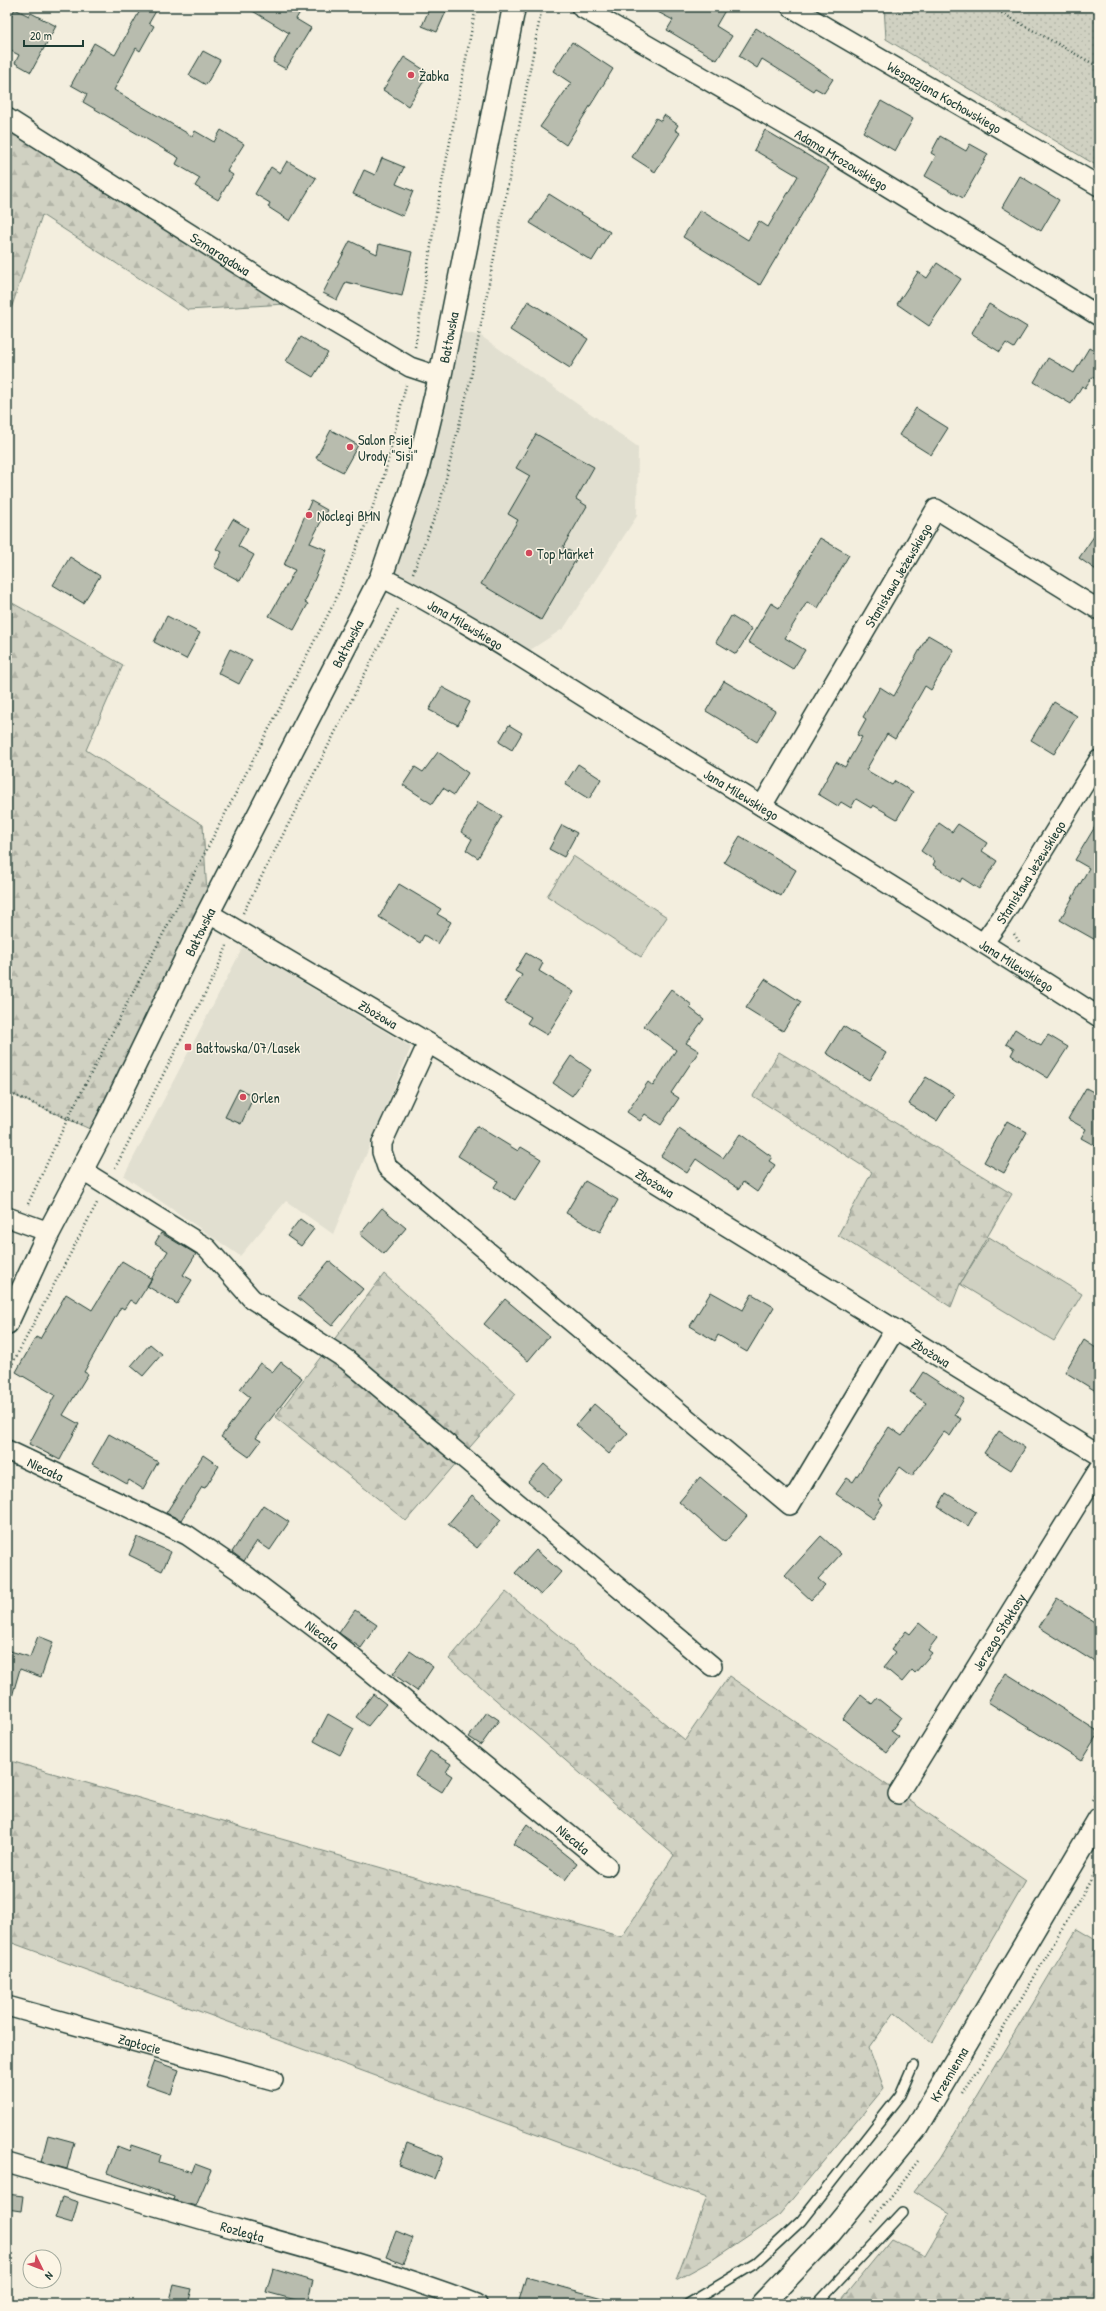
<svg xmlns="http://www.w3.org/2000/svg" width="1106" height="2311" viewBox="0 0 1106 2311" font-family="'Patrick Hand',sans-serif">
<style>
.built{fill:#e1dfd0}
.grass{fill:url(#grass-dots);stroke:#78877b}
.forest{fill:url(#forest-firs);stroke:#78877b}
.pitch{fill:#d0d1c2;stroke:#78877b}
.building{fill:#b8bcae;stroke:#1f3d34}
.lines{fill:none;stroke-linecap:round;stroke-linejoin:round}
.lane-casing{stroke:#1f3d34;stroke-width:12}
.street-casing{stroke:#1f3d34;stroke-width:22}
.secondary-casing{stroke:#1f3d34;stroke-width:25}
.path{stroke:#1f3d34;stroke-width:2.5;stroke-dasharray:1 3;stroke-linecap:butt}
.lane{stroke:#fcf5e5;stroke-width:9}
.street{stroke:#fcf5e5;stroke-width:19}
.secondary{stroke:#fcf5e5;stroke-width:22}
.poi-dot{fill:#d1495b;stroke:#fcf5e5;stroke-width:1.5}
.labels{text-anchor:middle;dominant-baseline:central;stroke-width:3;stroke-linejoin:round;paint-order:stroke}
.poi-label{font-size:14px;fill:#1f3d34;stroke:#fcf5e5;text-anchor:start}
.street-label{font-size:14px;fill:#1f3d34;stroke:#fcf5e5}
</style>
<defs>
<pattern id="grass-dots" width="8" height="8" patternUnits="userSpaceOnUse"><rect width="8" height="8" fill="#d0d1c2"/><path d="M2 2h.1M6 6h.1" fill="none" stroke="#b2b4a7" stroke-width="1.8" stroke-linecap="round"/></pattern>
<pattern id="forest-firs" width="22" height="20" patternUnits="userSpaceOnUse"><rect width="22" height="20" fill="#d0d1c2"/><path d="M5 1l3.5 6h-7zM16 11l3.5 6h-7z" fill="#b2b4a7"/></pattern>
</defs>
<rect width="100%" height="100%" fill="#f3eede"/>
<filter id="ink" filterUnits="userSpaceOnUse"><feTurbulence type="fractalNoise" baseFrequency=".025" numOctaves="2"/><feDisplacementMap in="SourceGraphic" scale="8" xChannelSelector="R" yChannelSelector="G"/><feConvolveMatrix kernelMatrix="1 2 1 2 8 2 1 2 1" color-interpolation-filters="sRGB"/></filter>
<g filter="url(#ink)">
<!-- built -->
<path class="built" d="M450,329l31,7 157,111 -1,69 -73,112 -43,28 -140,-79z
M243,947l168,100 -78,187 -47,-33 -46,55 -116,-80z"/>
<!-- grass -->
<path class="grass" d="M884,7h215v160l-213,-128z"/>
<!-- forest -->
<path class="forest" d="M7,118l294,185 -113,7 -146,-95 -35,106z
M7,600l116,65 -37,85 117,75 5,88 -107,221 -94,-42z
M779,1052l233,142 -52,90 -9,23 -113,-72 34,-63 -119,-76z
M384,1274l132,120 -110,127 -131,-104z
M506,1592l179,148 44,-64 297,205 -94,162 -37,-31 -26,36 15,40 -105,127 -70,47 -33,18 31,-83 -700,-256v-181l615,177 52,-82 -225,-196z
M1077,1929l22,13v362h-261l53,-65 34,17 25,-43 -36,-22 25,-32z"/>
<!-- pitch -->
<path class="pitch" d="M573,856l94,61 -26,40 -94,-61z
M989,1237l93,57 -28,47 -94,-57z"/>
<!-- building -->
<path class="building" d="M142,7h7l7,4 -7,12 5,3 -14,25 -4,-3 -22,42 78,46 3,-5 19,11 7,-12 23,14 -17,27 6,4 -15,25 -23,-14 5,-8 -24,-14 3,-6 -96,-56 4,-8 -16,-9 23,-42 21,12z
M246,7h57l-7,12 15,9 -25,41 -13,-7 16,-29z
M430,7h18l-11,25 -15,-6z
M648,7h79l-11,19 16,10 -15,24 -50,-30 6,-10z
M15,9l14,7 2,-3 25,13 -25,46 -16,-9 4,-8 -12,-6v-26z
M756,28l77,51 -9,14 -9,-5 -2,3 -51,-32 -5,9 -18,-12z
M572,42l41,27 -47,76 -26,-18 31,-44 -18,-12z
M203,51l17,9 -14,25 -17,-10z
M404,57l25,16 -21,33 -25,-16z
M881,101l32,18 -18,32 -32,-19z
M664,115l14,10 -3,5 5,3 -25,39 -23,-15 24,-39 5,3z
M765,130l64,38 -69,117 -77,-48 17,-27 48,30 11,-19 9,6 30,-51 -44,-26z
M940,136l26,15 4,-7 18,10 -25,44 -38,-22 11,-20 -5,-3z
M382,158l22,9 -8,17 17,7 -10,25 -50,-22 11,-24 11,5z
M287,161l29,17 -26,43 -22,-14 2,-4 -15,-9 16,-27 9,6z
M1020,176l39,24 -18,31 -39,-24z
M549,194l61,38 -18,29 -62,-38z
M350,241l27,13 2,-10 33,8 -10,44 -56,-14 -9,18 -14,-7z
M937,263l24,16 -32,47 -32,-22 21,-32 9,6z
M528,301l60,38 -18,29 -60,-38z
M989,304l38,23 -13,21 -8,-5 -6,9 -29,-18z
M301,337l27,16 -15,24 -27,-16z
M1089,348l10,6v27l-7,-4 -7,11 -3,-2 -11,18 -37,-22 14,-24 26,15z
M916,408l32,20 -17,27 -32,-20z
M331,430l27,15 -15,27 -27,-14z
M536,434l58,33 -18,32 11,7 -24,41 15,9 -37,64 -60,-36 37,-64 -10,-6 22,-38 -14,-8z
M311,501l16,9 -17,33 17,7 -22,52 3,2 -14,26 -25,-14 26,-46 -11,-5z
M233,519l15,9 -10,18 16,9 -14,26 -26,-14 8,-15 -6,-3z
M1099,529v43l-20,-14z
M820,538l29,17 -31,53 -11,-6 -22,36 20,12 -12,19 -45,-27 23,-39 8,5z
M70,557l30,19 -17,27 -30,-18z
M167,616l33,17 -14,26 -32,-17z
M731,616l21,13 -16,25 -20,-12z
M928,635l26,15 -23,40 -6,-4 -30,53 -8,-5 -21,36 26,15 3,-4 18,11 -16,27 -24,-14 -2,3 -15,-9 -5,9 -10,-6 -3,4 -20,-12 18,-32 9,5 17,-30 -5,-2 9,-16 -3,-2 17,-30 14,9z
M230,649l22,11 -13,24 -21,-11z
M724,681l51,30 -18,31 -51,-31z
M442,687l28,15 -12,23 -29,-15z
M1054,702l23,14 -23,38 -23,-14z
M509,725l13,8 -10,17 -13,-8z
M438,752l30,21 -14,22 -11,-7 -11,16 -29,-19 12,-18 8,5z
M578,764l23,15 -12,20 -24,-15z
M478,802l24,14 -24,42 -12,-8 6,-11 -11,-7z
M1099,820v122l-39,-22 29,-52 -14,-8z
M939,823l13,9 6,-8 29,19 -5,8 15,10 -18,28 -17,-11 -2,4 -27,-17 2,-4 -14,-10z
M562,825l15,8 -13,24 -15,-8z
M740,836l56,34 -15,26 -57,-34z
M399,884l42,25 -4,5 14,8 -13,22 -14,-9 -4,8 -41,-26z
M526,953l17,10 -4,8 35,21 -27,43 -20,-12 4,-6 -26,-15 17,-27 -7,-4z
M765,979l36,23 -18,29 -37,-23z
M671,989l21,16 -2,3 14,11 -18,24 13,8 -28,42 8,5 -18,27 -16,-11 -5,7 -13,-9 21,-30 5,4 23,-36 -32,-24z
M843,1026l43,27 -17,27 -43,-27z
M1015,1029l26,17 7,-11 20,12 -20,31 -37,-23 3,-6 -8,-5z
M571,1056l20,14 -19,26 -19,-13z
M926,1077l28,17 -17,27 -28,-17z
M1086,1088l13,7v53l-18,-10 5,-9 -18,-10z
M239,1089l15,7 -13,28 -16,-7z
M1007,1121l20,11 -23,41 -20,-11z
M477,1126l41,25 3,-4 20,12 -26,41 -21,-13 4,-6 -40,-25z
M679,1129l44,29 17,-24 32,23 -3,4 6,4 -18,27 -14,-10 -4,7 -43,-30 -9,14 -26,-17z
M585,1181l33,19 -18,32 -34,-19z
M382,1208l24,20 -22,26 -24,-20z
M300,1219l14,10 -13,17 -14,-10z
M161,1233l35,21 -13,21 9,5 -15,24 -30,-18 21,-35 -13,-8z
M122,1261l30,18 -16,25 -6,-4 -6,9 -3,-2 -37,65 4,2 -25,41 16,9 -19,36 -31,-16 26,-49 -39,-23 20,-35 4,2 26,-45 26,16z
M329,1261l34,28 -31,37 -34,-28z
M711,1292l32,18 9,-16 22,13 -27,45 -29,-17 -3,6 -25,-15z
M505,1299l44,37 -21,25 -44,-37z
M1084,1340l15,10v43l-34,-21z
M150,1344l12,10 -19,22 -12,-10z
M281,1362l21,16 -46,60 5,3 -12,16 -28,-20 29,-40 -10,-8 20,-26 13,9z
M923,1372l41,27 -10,16 7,4 -11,17 -6,-4 -32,44 -12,-9 -22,33 5,4 -10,15 -37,-25 11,-16 6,4 36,-55 13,9 24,-33 -16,-11z
M594,1404l34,29 -19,21 -33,-29z
M999,1431l26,17 -14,22 -27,-17z
M109,1434l49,28 -15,27 -14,-9 -2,4 -35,-20z
M203,1455l16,11 -14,22 -3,-1 -21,33 -15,-7z
M544,1464l18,16 -16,18 -18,-16z
M700,1477l47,39 -22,26 -46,-40z
M946,1493l30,19 -8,14 -30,-19z
M472,1495l29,25 -24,28 -29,-24z
M263,1505l26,17 -19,28 -13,-9 -13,20 -12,-9z
M821,1536l20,18 -23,25 7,6 -14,15 -26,-24z
M137,1537l34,15 -9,19 -33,-16z
M536,1550l25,22 -20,23 -26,-22z
M1057,1598l42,27v40l-60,-38z
M355,1610l22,15 -16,23 -22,-15z
M919,1623l18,15 -9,12 4,3 -17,20 -3,-3 -10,12 -18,-15 11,-14 -4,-3 15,-19 4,3z
M38,1636l15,6 -12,35 -21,-8 -9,31h-4v-50l23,7z
M410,1651l23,16 -16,24 -24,-17z
M1006,1673l93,59 -18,29 -93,-59z
M373,1694l13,10 -18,22 -12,-9z
M861,1695l11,9 5,-6 24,19 -10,14 8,6 -12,16 -44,-34z
M487,1712l12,8 -18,25 -12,-8z
M328,1714l26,15 -14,26 -26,-14z
M430,1751l21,13 -5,8 6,4 -10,16 -27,-17z
M527,1824l50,40 -12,16 -52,-36z
M154,2061l25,9 -8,24 -26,-9z
M48,2135l26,7 -7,27 -26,-7z
M407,2143l36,14 -9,22 -35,-14z
M131,2145l30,10 -2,7 33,10 3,-8 16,6 -15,36 -23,-6 1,-3 -67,-24 10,-27 13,5z
M7,2194l16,2 -2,15 -14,-2z
M62,2197l16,5 -6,21 -17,-5z
M396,2231l17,7 -10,26 -17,-7z
M273,2269l40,12 -6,22 -41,-11z
M526,2277l80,22 -1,5h-87z
M174,2285l18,4 -4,15h-19z"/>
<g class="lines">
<!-- lane casing -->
<g class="lane-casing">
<path id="lane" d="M688,2304l68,-41 45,-42 99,-126 13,-30
M817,2304l86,-92"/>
</g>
<!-- street casing -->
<g class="street-casing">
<g id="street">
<path id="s1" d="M581,7l232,134 286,175"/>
<path id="s2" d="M791,7l308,179"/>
<path id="s3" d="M7,118l270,171 133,78 30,10"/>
<path id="s4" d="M381,577c90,45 172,102 258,154 154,94 308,188 460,286"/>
<path id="s5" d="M762,806l174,-297 163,101"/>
<path id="s6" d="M208,913l234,138 657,404"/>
<path id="s7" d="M984,942l18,-25 97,-157"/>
<path d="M428,1043l-46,100v9l5,15 403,338 105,-176"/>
<path d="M83,1171l124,77 45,51 95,61 365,306"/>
<path d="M7,1217l42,15"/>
<path id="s8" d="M7,1450l180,85 57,39 87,66 276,226"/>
<path id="s9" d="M898,1794l201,-325"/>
<path id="s10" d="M7,2006l266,74"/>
<path id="s11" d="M7,2163c68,20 136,40 204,59 90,25 178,48 266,82"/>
</g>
</g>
<!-- secondary casing -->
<g class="secondary-casing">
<g id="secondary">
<path id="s12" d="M7,1323l42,-91 58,-110 101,-209 173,-336 36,-105 23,-95 74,-370"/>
<path id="s13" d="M762,2304l68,-71 87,-106 182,-308"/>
</g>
</g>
<!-- path -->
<path class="path" d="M991,7l108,60
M415,347l21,-133 40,-207
M413,573l27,-70 31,-126 71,-370
M243,913l156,-306
M1014,934l6,9
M7,1092l76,33
M115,1168l99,-192 13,-30
M28,1204l40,-86 267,-517 48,-120 23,-96
M7,1248l5,-10
M7,1374l90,-171
M1092,1800l7,-12
M963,2094l59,-96 77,-132
M871,2222l47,-61
M796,2304l8,-9"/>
<!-- lane -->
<use href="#lane" class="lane"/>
<!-- street -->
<use href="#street" class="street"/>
<!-- secondary -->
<use href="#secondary" class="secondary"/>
</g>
</g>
<!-- markers -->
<g class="poi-dot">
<circle cx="411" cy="75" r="4"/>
<circle cx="350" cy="447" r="4"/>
<circle cx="309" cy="515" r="4"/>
<circle cx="529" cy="553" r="4"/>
<rect x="184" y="1043" width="8" height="8" rx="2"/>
<circle cx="243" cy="1097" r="4"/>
</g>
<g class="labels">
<!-- poi labels -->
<g class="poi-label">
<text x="419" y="75">Żabka</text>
<text x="358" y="439">Salon Psiej<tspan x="358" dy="16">Urody "Sisi"</tspan></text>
<text x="317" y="515">Noclegi BMN</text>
<text x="537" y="553">Top Market</text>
<text x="196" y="1047">Bałtowska/07/Lasek</text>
<text x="251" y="1097">Orlen</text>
</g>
<!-- street labels -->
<g class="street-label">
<text stroke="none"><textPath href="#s2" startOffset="178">Wespazjana Kochowskiego</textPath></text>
<text stroke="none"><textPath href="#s1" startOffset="302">Adama Mrozowskiego</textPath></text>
<text stroke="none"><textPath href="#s3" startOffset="253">Szmaragdowa</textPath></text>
<text stroke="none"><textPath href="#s12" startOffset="1084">Bałtowska</textPath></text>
<text stroke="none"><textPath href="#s5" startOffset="268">Stanisława Jeżewskiego</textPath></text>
<text stroke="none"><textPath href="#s4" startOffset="97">Jana Milewskiego</textPath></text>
<text stroke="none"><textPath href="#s12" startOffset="760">Bałtowska</textPath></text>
<text stroke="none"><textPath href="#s4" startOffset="421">Jana Milewskiego</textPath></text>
<text stroke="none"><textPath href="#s7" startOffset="84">Stanisława Jeżewskiego</textPath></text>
<text stroke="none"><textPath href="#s12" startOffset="436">Bałtowska</textPath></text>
<text stroke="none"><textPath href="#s4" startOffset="745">Jana Milewskiego</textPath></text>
<text stroke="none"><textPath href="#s6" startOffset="198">Zbożowa</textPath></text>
<text stroke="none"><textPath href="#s6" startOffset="522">Zbożowa</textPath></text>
<text stroke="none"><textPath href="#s6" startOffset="846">Zbożowa</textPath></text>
<text stroke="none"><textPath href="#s8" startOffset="43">Niecała</textPath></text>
<text stroke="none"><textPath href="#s9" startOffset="191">Jerzego Stokłosy</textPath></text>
<text stroke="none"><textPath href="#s8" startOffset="367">Niecała</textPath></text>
<text stroke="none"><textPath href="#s8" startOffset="691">Niecała</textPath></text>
<text stroke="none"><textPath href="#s10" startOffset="138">Zapłocie</textPath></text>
<text stroke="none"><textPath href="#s13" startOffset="297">Krzemienna</textPath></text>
<text stroke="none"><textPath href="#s11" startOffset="245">Rozległa</textPath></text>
</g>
</g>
<!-- margin -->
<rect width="1106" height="2311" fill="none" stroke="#fcf5e5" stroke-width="24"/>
<rect x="12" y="12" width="1082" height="2287" fill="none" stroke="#1f3d34" stroke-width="1.5" filter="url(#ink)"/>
<!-- north arrow -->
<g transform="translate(42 2269) rotate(133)"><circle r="19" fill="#fcf5e5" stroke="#a4ab9e"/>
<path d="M0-3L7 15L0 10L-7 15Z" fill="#d1495b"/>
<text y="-6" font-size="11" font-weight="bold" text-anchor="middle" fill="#1f3d34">N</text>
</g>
<!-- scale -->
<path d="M24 40v6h59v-6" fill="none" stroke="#1f3d34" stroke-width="2"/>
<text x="30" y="40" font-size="12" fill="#1f3d34" stroke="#fcf5e5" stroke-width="3" paint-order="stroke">20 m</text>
</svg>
